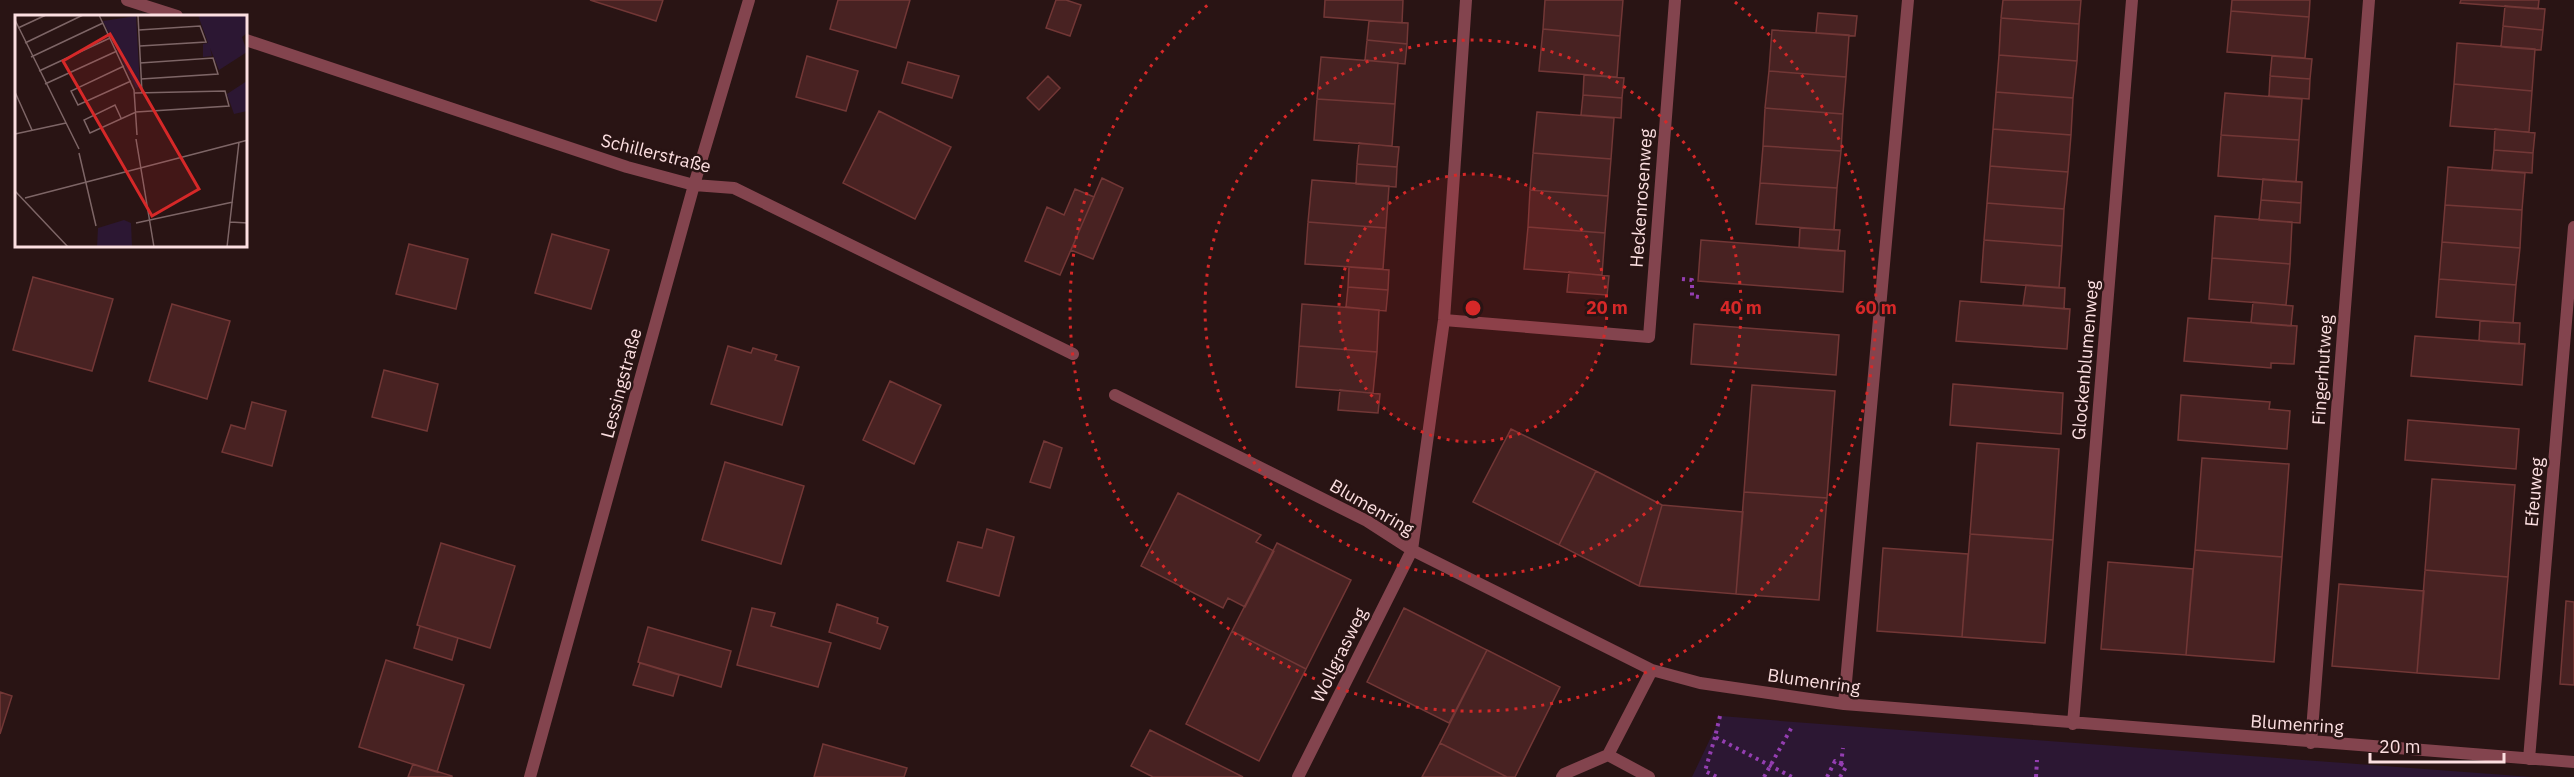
<svg xmlns="http://www.w3.org/2000/svg" width="2574" height="777" viewBox="0 0 2574 777" font-family="'IBM Plex Sans',sans-serif">
<style>
.green{fill:#2c1733}
.building{fill:#482222;stroke:#723736;stroke-width:1.5}
.lines{fill:none;stroke-linecap:round;stroke-linejoin:round}
.path{stroke:#943eb1;stroke-width:4;stroke-dasharray:3 4.5;stroke-linecap:butt}
.minor{stroke:#83444e;stroke-width:12}
.ring{fill:none;stroke:#d62828;stroke-width:3;stroke-dasharray:3 6}
.labels{text-anchor:middle;dominant-baseline:central;stroke-width:5;stroke-linejoin:round;paint-order:stroke}
.street-label{font-size:18px;fill:#fcdfe1;stroke:#291414}
.inset-road{fill:none;stroke:#7d6566;stroke-width:1.5}
.view{fill:#d62828;fill-opacity:0.15;stroke:#d62828;stroke-width:3}
.inset-edge{fill:none;stroke:#fcdfe1;stroke-width:3}
.centre{fill:#d62828;stroke:#291414;stroke-width:3}
.ring-label{font-size:18px;text-anchor:middle;font-weight:bold;fill:#d62828;stroke:#291414;stroke-width:5;stroke-linejoin:round;paint-order:stroke}
</style>
<rect width="100%" height="100%" fill="#291414"/>
<!-- green -->
<path class="green" d="M1721,716l73,6 738,55h-840z"/>
<!-- building -->
<path class="building" d="M590,0h73l-7,21z
M838,0h72l-14,48 -66,-19z
M1056,0h10l15,5 -11,31 -24,-8z
M1325,0h78l-1,23 -78,-6z
M1545,0h78l-3,36 -77,-7z
M2003,0h78l-2,24 -78,-6z
M2232,0h78l-1,17 -78,-6z
M2461,0h78l-1,9 -78,-6z
M2505,6l40,3 -2,21 -40,-4z
M2231,11l78,6 -4,41 -78,-6z
M1818,13l39,3 -2,20 -39,-3z
M2001,18l78,6 -2,37 -78,-6z
M1369,21l39,2 -1,21 -40,-4z
M2503,26l40,4 -2,20 -40,-3z
M1543,29l77,7 -3,41 -78,-6z
M1772,30l77,5 -3,42 -77,-6z
M1367,40l40,4 -2,20 -40,-4z
M2457,43l78,6 -3,42 -78,-7z
M1999,55l78,6 -4,37 -77,-6z
M807,56l51,15 -12,40 -50,-14z
M2272,56l40,3 -2,20 -40,-3z
M1321,57l77,6 -3,41 -78,-5z
M908,62l51,14 -7,22 -50,-15z
M1769,71l77,6 -3,37 -78,-6z
M1584,75l40,3 -2,20 -39,-3z
M1048,76l12,12 -21,22 -12,-12z
M2270,76l40,3 -1,20 -40,-3z
M2454,84l78,7 -3,41 -79,-6z
M1996,92l77,6 -2,37 -78,-6z
M2225,93l77,6 -3,41 -78,-5z
M1583,95l39,3 -1,20 -40,-3z
M1317,99l78,5 -3,42 -78,-6z
M1765,108l78,6 -2,37 -78,-5z
M879,111l72,36 -36,72 -72,-36z
M1537,112l77,6 -3,41 -78,-6z
M1993,129l78,6 -3,37 -78,-6z
M2495,129l40,4 -2,20 -39,-3z
M2221,135l78,5 -3,42 -78,-6z
M1359,143l40,4 -2,20 -40,-3z
M1763,146l78,5 -4,37 -77,-5z
M2494,150l39,3 -1,20 -40,-3z
M1533,153l78,6 -3,37 -78,-6z
M1357,164l40,3 -1,20 -40,-3z
M1990,166l78,6 -4,37 -77,-6z
M2448,167l77,6 -3,37 -77,-5z
M1102,178l21,10 -30,71 -22,-9z
M2263,179l39,3 -1,21 -40,-3z
M1312,180l77,6 -3,42 -78,-6z
M1760,183l77,5 -3,42 -78,-6z
M1075,189l19,8 -34,78 -35,-14 22,-54 17,8z
M1530,190l78,6 -3,37 -77,-6z
M2261,200l40,3 -1,20 -41,-3z
M1987,203l77,6 -2,37 -78,-6z
M2445,205l77,5 -2,38 -78,-6z
M2215,216l77,6 -2,42 -78,-6z
M1308,222l78,6 -3,41 -78,-5z
M1528,227l77,6 -3,42 -78,-6z
M1800,228l40,2 -2,21 -39,-3z
M552,234l57,16 -18,59 -56,-16z
M1701,240l144,11 -2,41 -145,-11z
M1984,240l78,6 -3,42 -78,-6z
M2442,242l78,6 -4,37 -77,-6z
M409,244l59,15 -12,50 -60,-15z
M2212,258l78,6 -4,41 -77,-6z
M1349,267l40,3 -1,20 -40,-3z
M1569,272l40,4 -2,19 -40,-3z
M33,277l80,22 -21,72 -79,-21z
M2439,279l77,6 -3,38 -77,-6z
M2026,285l39,3 -1,21 -41,-4z
M1348,287l40,3 -2,21 -40,-4z
M1960,301l110,8 -3,40 -111,-8z
M2253,302l40,4 -2,20 -40,-3z
M172,304l58,17 -23,78 -58,-18z
M1302,304l77,6 -2,42 -78,-6z
M2188,318l109,8 -3,38 -23,-1v5l-87,-7z
M2480,321l40,2 -1,21 -40,-3z
M1694,324l145,11 -3,40 -145,-11z
M2415,336l110,8 -3,41 -111,-9z
M728,346l23,7 2,-5 24,7 -2,5 24,7 -17,58 -71,-21z
M1299,346l78,6 -4,41 -77,-6z
M384,370l54,14 -11,47 -55,-14z
M890,381l51,24 -27,59 -51,-24z
M1953,384l110,9 -2,41 -111,-9z
M1752,385l83,6 -8,107 -83,-6z
M1340,390l40,4 -2,19 -40,-3z
M2181,395l89,7 -1,7 21,2 -3,38 -109,-9z
M252,402l34,9 -14,55 -50,-14 9,-27 14,4z
M2408,420l111,9 -3,40 -111,-9z
M1511,429l85,42 -37,74 -86,-43z
M1044,441l18,7 -12,40 -20,-6z
M1977,443l82,6 -6,91 -83,-6z
M2202,458l87,6 -7,93 -87,-7z
M725,462l79,24 -23,78 -79,-24z
M1596,471l66,34 -23,81 -80,-41z
M2432,479l83,6 -7,92 -83,-7z
M1744,492l83,6 -8,102 -83,-6z
M1178,493l83,42 -5,7 18,9 -29,56 -17,-9 -5,10 -82,-42z
M1662,505l81,7 -7,82 -97,-8z
M987,529l27,8 -15,59 -52,-15 11,-39 24,6z
M1970,534l83,6 -8,103 -83,-6z
M441,543l74,23 -25,82 -73,-23z
M1277,543l74,37 -45,89 -74,-38z
M1883,548l85,6 -6,83 -85,-6z
M2195,550l87,7 -8,105 -88,-7z
M2108,562l85,7 -7,86 -85,-6z
M2425,570l83,7 -9,102 -82,-6z
M2339,584l85,7 -7,82 -85,-7z
M2566,601l8,1v83l-14,-1z
M837,604l41,14 -1,5 11,4 -8,22 -51,-17z
M752,608l23,5 -4,13 60,17 -13,44 -81,-22z
M1404,608l83,42 -38,73 -82,-41z
M420,626l38,12 -6,22 -38,-12z
M648,627l83,24 -10,36 -83,-25z
M1232,631l74,38 -47,92 -73,-37z
M1487,650l73,37 -45,90h-8l-67,-34z
M386,660l78,25 -27,87 -78,-25z
M640,663l39,12 -6,21 -40,-11z
M0,692l12,4 -12,38z
M1150,730l93,47h-90l-22,-11z
M1440,743l67,34h-85z
M823,744l84,24 -3,9h-90z
M413,764l39,12v1h-44z"/>
<g class="lines">
<!-- path -->
<path class="path" d="M1682,279l10,1v16l7,1
M1720,716l-5,21 77,40
M1715,737l-10,34 12,6
M1841,764l2,-16
M1764,777l29,-52
M1827,777l8,-16 6,3
M1840,777l6,-10 -5,-3
M2036,777l1,-17"/>
<!-- minor -->
<path class="minor" d="M127,0l50,16
M246,40l381,127 67,18 40,3 339,166
M1444,320l205,17 26,-337
M1115,395l252,126 45,29 240,120 48,13 144,21 730,58
M1844,704l64,-704
M2073,724l59,-724
M2311,743l58,-743
M1608,755l44,-85
M1608,755l41,22
M2529,759l45,-532
M530,777l164,-592 55,-185
M1298,777l114,-227 32,-230 22,-320
M1562,777l2,-3 44,-19"/>
</g>
<!-- distance rings -->
<circle cx="1473" cy="308" r="134" fill="#d62828" fill-opacity=".12"/>
<g class="ring">
<circle cx="1473" cy="308" r="134"/>
<circle cx="1473" cy="308" r="268"/>
<path d="M1735 2A403 403 0 1 1 1211 2"/>
</g>
<g class="labels">
<!-- street labels -->
<g class="street-label">
<text transform="translate(656 153) rotate(14)">Schillerstraße</text>
<text transform="translate(1641 198) rotate(-86)">Heckenrosenweg</text>
<text transform="translate(2085 360) rotate(-85)">Glockenblumenweg</text>
<text transform="translate(2322 370) rotate(-86)">Fingerhutweg</text>
<text transform="translate(621 383) rotate(-75)">Lessingstraße</text>
<text transform="translate(2534 492) rotate(-85)">Efeuweg</text>
<text transform="translate(1372 507) rotate(30)">Blumenring</text>
<text transform="translate(1339 655) rotate(-64)">Wollgrasweg</text>
<text transform="translate(1814 681) rotate(8)">Blumenring</text>
<text transform="translate(2297 724) rotate(4)">Blumenring</text>
</g>
</g>
<!-- overview -->
<g transform="translate(15 15)">
<rect width="232" height="232" fill="#291414"/>
<path d="M183,0h49v18l-5,4 5,15 -28,18 -9,-22 2,8 -9,1v-13l5,-1zM121,1l4,71 -4,1 -33,-67zM232,66v30l-13,3 -7,-20zM109,205l7,3 1,24h-35l1,-19z" fill="#2c1733"/>
<path class="inset-road" d="M84,0l35,75 3,45M123,0l4,78M0,5l64,129M3,13l28,-13M124,15l61,-4 6,16 -66,4M10,28l58,-28M16,42l72,-34M125,48l73,-5 5,16 -77,5M109,51l-53,25 7,14 53,-24M24,56l71,-33M30,69l72,-33M0,77l17,38M106,103l-6,-13 -31,15 6,13 46,-21 93,-6 -4,-15 -90,2M0,119l51,-11M121,124l18,108M64,138l17,73M0,176l53,56M10,183l223,-58M215,207l18,1M121,208l97,-21M212,232l12,-105"/>
<path class="view" d="M95,19l89,155 -47,27 -89,-155z"/>
<rect width="232" height="232" class="inset-edge"/>
</g>
<circle cx="1473" cy="308" r="9" class="centre"/>
<g class="ring-label">
<text x="1607" y="314">20 m</text>
<text x="1741" y="314">40 m</text>
<text x="1876" y="314">60 m</text>
</g>
<!-- scale -->
<path d="M2370 753v9h134v-9" fill="none" stroke="#fcdfe1" stroke-width="3"/>
<text x="2379" y="753" font-size="18" fill="#fcdfe1" stroke="#291414" stroke-width="4.5" paint-order="stroke">20 m</text>
</svg>
